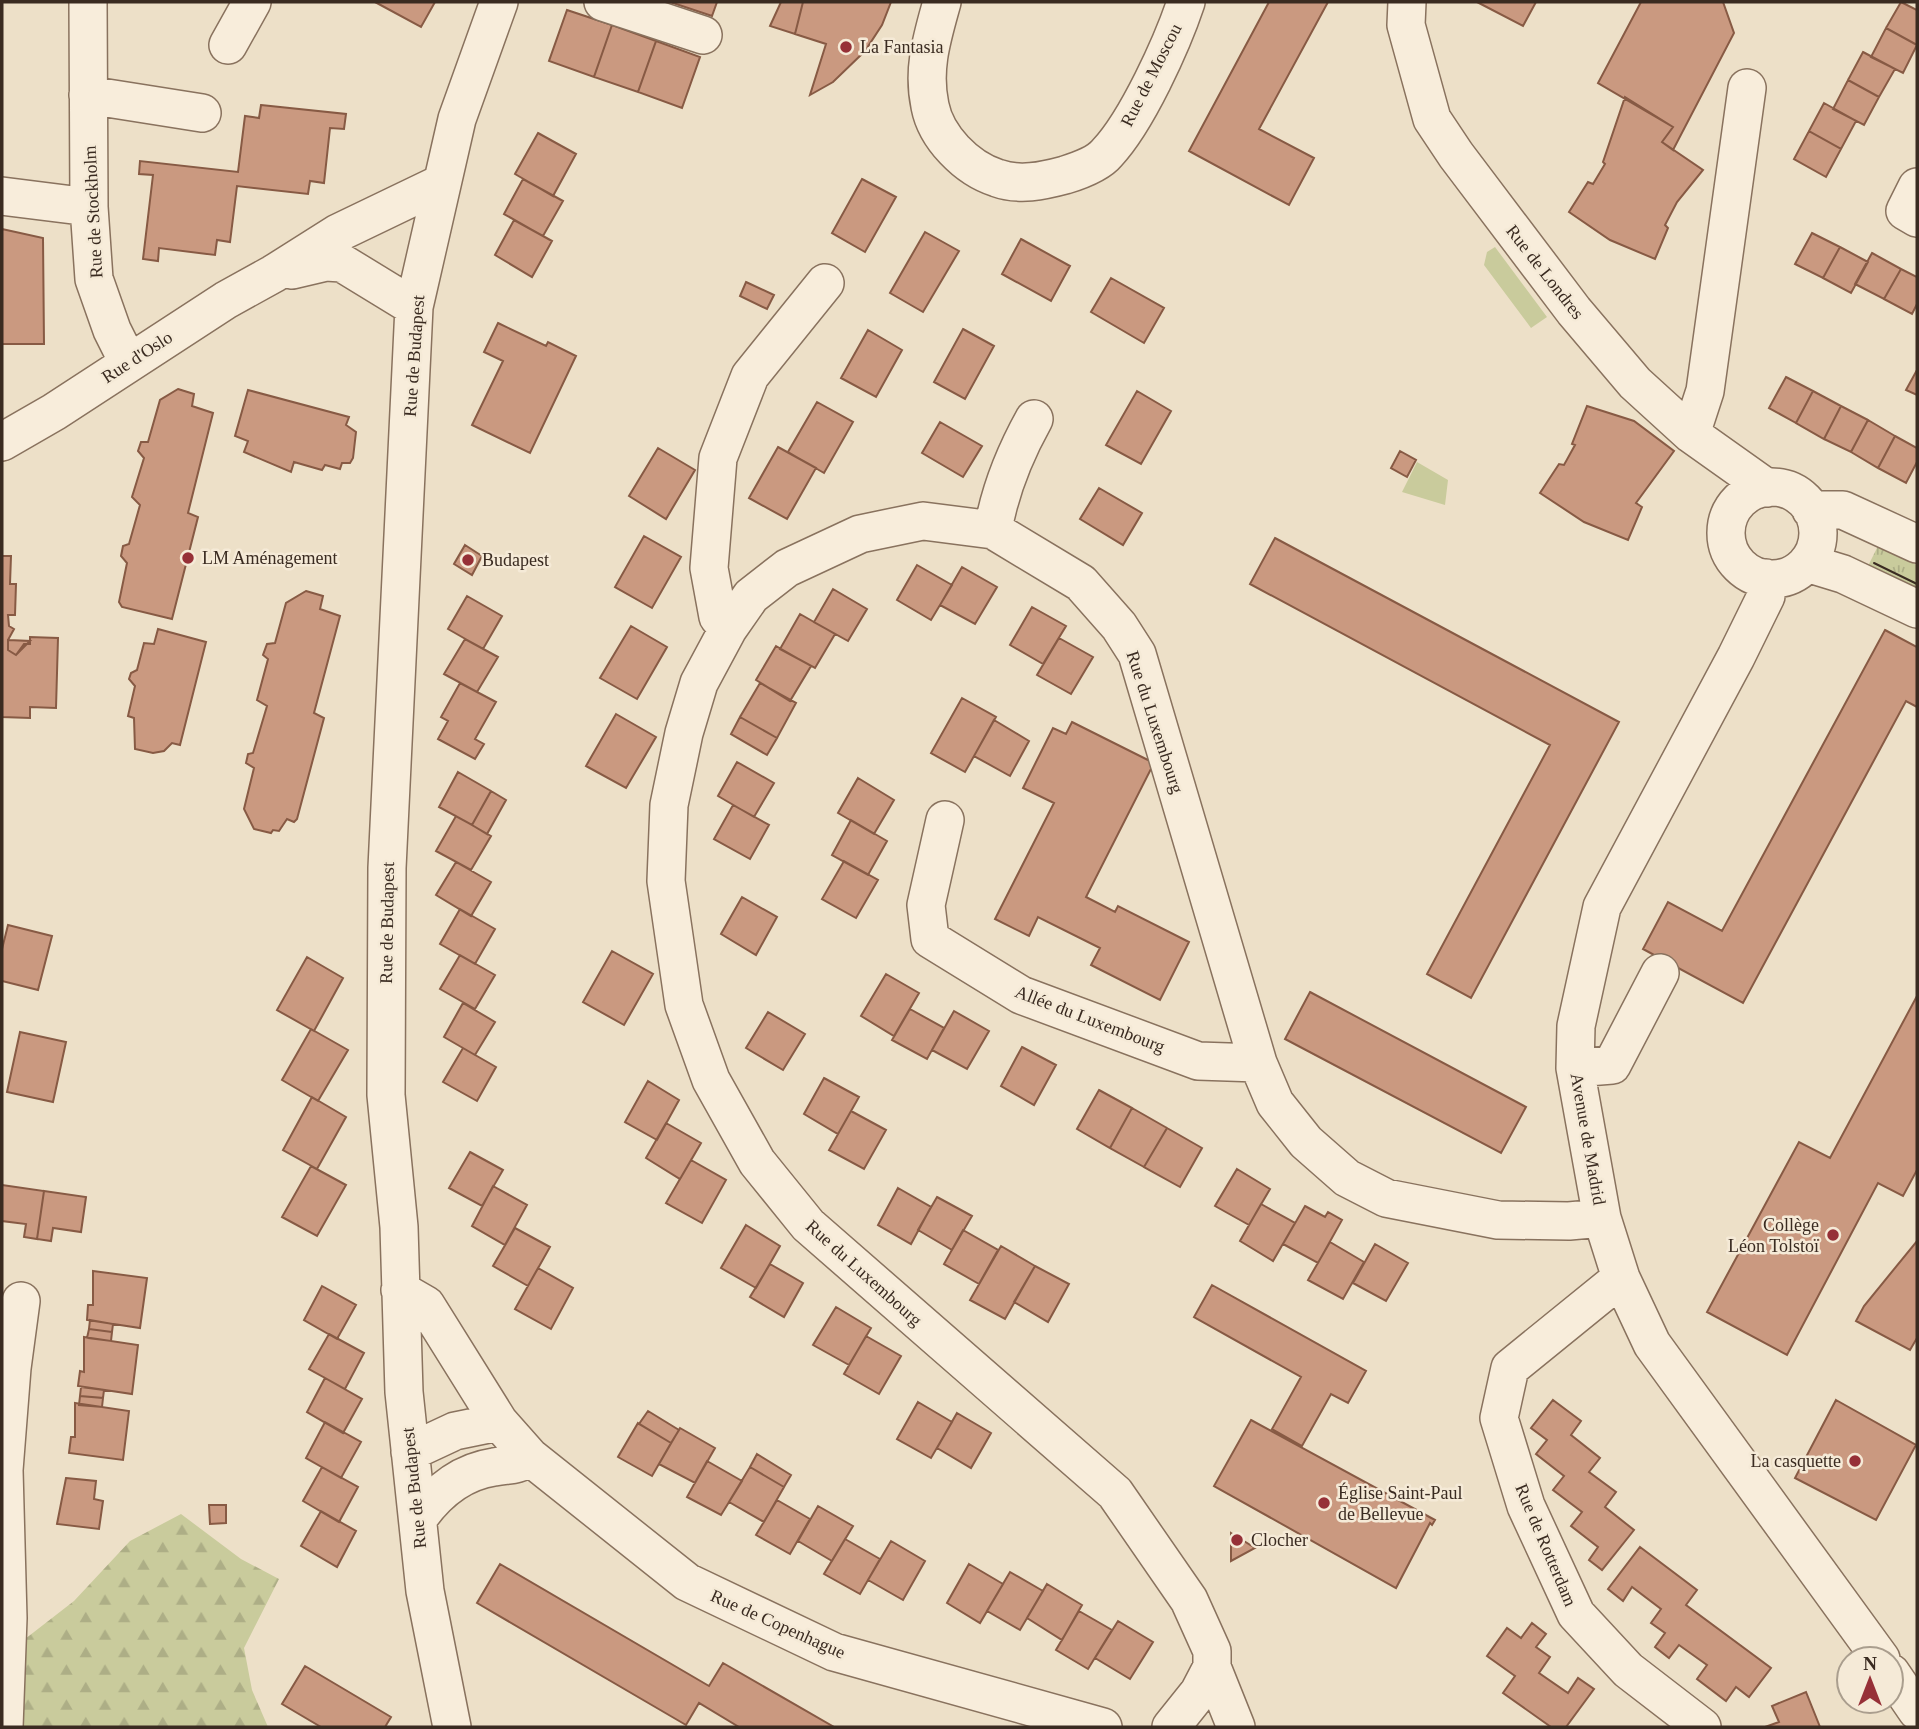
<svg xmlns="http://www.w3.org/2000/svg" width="1919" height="1729" viewBox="0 0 1919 1729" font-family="Georgia,serif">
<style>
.grass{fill:url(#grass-tufts)}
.forest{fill:url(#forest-firs)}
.garden{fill:#c9cb9c}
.building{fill:#ca9980;stroke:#875a44;stroke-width:2}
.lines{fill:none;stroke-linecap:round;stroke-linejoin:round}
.minor-casing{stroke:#89725e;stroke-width:40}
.minor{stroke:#f8eddb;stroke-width:37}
.tram{stroke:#3a2b21;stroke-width:2}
.poi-dot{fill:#963037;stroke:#f5ead7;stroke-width:2.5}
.labels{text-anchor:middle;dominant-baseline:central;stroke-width:5;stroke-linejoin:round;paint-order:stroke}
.poi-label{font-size:18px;fill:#3a2b21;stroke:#f5ead7;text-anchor:start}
.street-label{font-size:18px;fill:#3a2b21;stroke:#f5ead7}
</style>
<defs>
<pattern id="grass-tufts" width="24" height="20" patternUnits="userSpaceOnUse" patternTransform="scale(1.75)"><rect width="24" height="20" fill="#c9cb9c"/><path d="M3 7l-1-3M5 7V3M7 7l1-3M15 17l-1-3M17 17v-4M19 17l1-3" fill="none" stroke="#adae86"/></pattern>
<pattern id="forest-firs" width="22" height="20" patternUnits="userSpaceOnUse" patternTransform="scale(1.75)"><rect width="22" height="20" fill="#c9cb9c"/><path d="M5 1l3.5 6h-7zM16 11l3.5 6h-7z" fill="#adae86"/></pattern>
</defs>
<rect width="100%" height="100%" fill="#ede0c8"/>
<!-- grass -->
<path class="grass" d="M1878,546l39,19v27l-50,-24z"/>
<!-- forest -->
<path class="forest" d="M181,1514l60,45 38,20 -35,69 8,42 16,37h-247l4,-88 49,-38 56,-60z"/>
<!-- garden -->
<path class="garden" d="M1495,247l52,70 -16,11 -47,-63 3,-13z
M1417,462l31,18 -3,25 -43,-13z"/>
<!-- building -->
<path class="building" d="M375,2h60l-14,25z
M670,2h47l-5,14z
M781,2h22l-8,32 -25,-8z
M803,2h88l-9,23 -17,26 -32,31 -23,13 16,-51 -31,-10z
M1269,2h59l-69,127 55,29 -25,47 -100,-54z
M1477,2h59l-13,24z
M1641,2h82l11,31 -61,117 -11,-8 11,-15 -75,-44z
M1901,2l16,8v35l-31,-17z
M567,10l45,15 -18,52 -45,-16z
M612,25l44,16 -18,51 -44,-15z
M1886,28l31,17 -14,28 -32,-16z
M656,41l44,16 -18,51 -44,-16z
M1863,52l32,17 -16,28 -31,-17z
M1848,80l31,17 -15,28 -31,-16z
M1625,97l48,30 -11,15 41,28 -26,32 -12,23 3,3 -13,31 -45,-19 -41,-28 19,-30 5,2 12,-20 -2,-2z
M1824,103l32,18 -15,28 -32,-18z
M261,105l85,9 -2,15 -14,-1 -6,55 -14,-2 -2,13 -71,-8 -7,56 -13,-2 -2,15 -56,-7 -1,13 -15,-2 10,-84 -14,-1 1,-13 98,11 7,-56 14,2z
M1809,131l32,18 -15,28 -32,-18z
M538,133l38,21 -23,42 -38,-22z
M523,179l40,22 -20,35 -39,-22z
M862,179l34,18 -31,55 -33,-19z
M514,220l38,21 -20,36 -37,-22z
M2,229l41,9 1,106h-42z
M925,232l34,19 -36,61 -33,-19z
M1812,233l28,14 -17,31 -28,-14z
M1021,239l49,27 -19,35 -49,-27z
M1840,247l28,15 -17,31 -28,-15z
M1872,253l29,16 -17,30 -29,-15z
M1901,269l16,8v27l-5,10 -28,-15z
M1111,278l53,30 -20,35 -53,-31z
M746,282l28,13 -7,14 -27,-13z
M498,323l48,23 2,-4 28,14 -46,97 -58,-28 31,-64 -19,-9z
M963,329l31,17 -29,53 -31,-17z
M868,330l34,20 -26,47 -35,-19z
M1917,370v25l-11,-5z
M1786,377l27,14 -17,32 -27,-15z
M178,389l16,5 -2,12 21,7 -25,100 10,4 -26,102 -50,-12 -3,-5 8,-39 -6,-7 2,-10 6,-2 11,-39 -8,-8 12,-39 -6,-7 3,-9h7l12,-42z
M248,390l101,27 -3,8 10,7 -3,26 -3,5h-8l-2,6 -15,-4 -3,5 -28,-8 -3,10 -47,-20 4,-11 -13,-5z
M1137,391l34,20 -30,53 -35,-19z
M1813,391l28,15 -17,33 -28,-16z
M817,402l36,20 -29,51 -36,-21z
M1587,406l47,15 40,30 -38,52 6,4 -14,33 -44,-18 -44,-29 19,-29 5,1 11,-20 -3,-1z
M1841,406l27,14 -17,32 -27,-13z
M1868,420l27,16 -17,32 -27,-16z
M940,422l42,24 -19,31 -41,-24z
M1895,436l22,12v14l-11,21 -28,-15z
M778,447l38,21 -29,51 -38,-21z
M658,448l37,22 -29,49 -37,-23z
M1400,451l16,9 -9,17 -16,-9z
M1099,488l43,25 -19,32 -43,-26z
M644,536l37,21 -29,51 -37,-21z
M1275,538l344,184 -148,276 -44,-24 123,-229 -300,-161z
M465,545l17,11 -10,19 -18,-11z
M2,556h9l-1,28h6l-1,31h-7l1,11 5,3 -6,11v10l8,5 8,-11h6v-7l28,1 -2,70 -26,-1v11l-28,-1z
M917,565l35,20 -21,35 -34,-20z
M962,567l35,20 -22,37 -35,-19z
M833,589l34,20 -19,32 -34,-19z
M306,591l17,5 -3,13 20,7 -26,97 10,5 -27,101 -3,3 -7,-3 -8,12 -6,-1 -2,3 -17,-4 -10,-20 10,-41 -8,-5 2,-9 5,-1 14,-47 -10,-6 11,-41 -5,-4 4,-11 8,-1 11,-40z
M467,596l35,20 -19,33 -35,-20z
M1032,607l34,19 -23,38 -33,-19z
M800,614l35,20 -20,34 -35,-19z
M631,626l36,21 -30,52 -37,-21z
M158,629l48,13 -26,103 -8,-2 -8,8 -11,2 -18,-4 -1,-31 -6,-2 7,-30 -6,-7 2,-6 6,-3 7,-27 10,1z
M1885,630l32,17v60l-11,-6 -163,302 -100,-54 25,-47 54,29z
M1059,638l34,19 -22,37 -34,-19z
M465,639l33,18 -21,35 -33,-18z
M8,640l22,1 -14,14 -8,-5z
M776,646l35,20 -21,35 -34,-21z
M460,683l36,19 -21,37 9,5 -9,15 -37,-20 10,-18 -7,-4z
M760,683l36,20 -19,35 -37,-21z
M962,698l34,19 -31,55 -34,-19z
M616,714l40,23 -30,51 -40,-22z
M740,717l37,21 -10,17 -36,-21z
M994,720l35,21 -19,35 -36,-20z
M1072,722l82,41 -68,134 29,15 3,-6 71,36 -29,58 -69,-35 9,-17 -62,-31 -9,19 -34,-17 59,-116 -31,-15 30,-60 13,6z
M737,762l37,21 -20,34 -36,-21z
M458,772l33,19 -19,34 -33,-18z
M858,778l36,22 -20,34 -36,-21z
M491,791l15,9 -19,34 -15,-9z
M733,805l36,20 -19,34 -36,-20z
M456,816l35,20 -20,34 -35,-19z
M851,820l36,21 -19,34 -36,-20z
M844,861l34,19 -22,38 -34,-19z
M456,862l35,20 -20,34 -35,-21z
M742,897l35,20 -21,38 -35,-21z
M460,909l35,20 -20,35 -35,-20z
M8,925l44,11 -14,54 -36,-9v-32z
M612,951l41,23 -29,51 -41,-23z
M460,955l35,20 -20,34 -35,-20z
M307,957l36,21 -29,53 -37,-21z
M886,974l33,19 -25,43 -33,-20z
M1310,992l216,115 -25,46 -216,-114z
M1917,996v174l-14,26 -25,-13 -91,172 -80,-43 92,-170 31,16z
M463,1003l32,19 -20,33 -31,-18z
M910,1009l34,19 -17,31 -35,-19z
M954,1011l35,20 -22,38 -35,-19z
M768,1012l37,22 -22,36 -37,-22z
M311,1029l37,21 -30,51 -36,-21z
M20,1032l46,10 -13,60 -46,-10z
M1022,1047l34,18 -22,40 -33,-19z
M463,1048l33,19 -19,34 -34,-19z
M824,1078l35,19 -21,37 -34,-20z
M648,1081l31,19 -22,40 -32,-18z
M1099,1090l33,18 -22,40 -33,-19z
M312,1097l34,20 -29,52 -34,-19z
M1132,1108l35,20 -23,39 -34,-19z
M851,1111l35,19 -22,39 -35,-19z
M666,1123l35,20 -21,36 -34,-21z
M1167,1128l35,20 -22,39 -36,-20z
M470,1152l33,18 -21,36 -33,-18z
M691,1160l35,20 -24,43 -36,-20z
M311,1166l35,19 -29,51 -35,-19z
M1237,1169l33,20 -21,36 -34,-19z
M2,1185l42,6 -7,48 -13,-2 2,-13 -24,-3z
M493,1186l34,19 -22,40 -33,-19z
M898,1188l33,19 -20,37 -33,-19z
M44,1191l42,6 -5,35 -28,-4 -2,13 -14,-2z
M937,1197l35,19 -20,34 -34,-20z
M1261,1204l34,19 -22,38 -33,-20z
M1305,1206l20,11 3,-5 14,8 -24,43 -35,-19z
M746,1225l34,21 -24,42 -35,-20z
M515,1228l35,19 -22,39 -35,-20z
M963,1230l35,20 -19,34 -35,-20z
M1917,1241v97l-7,12 -54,-29 8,-15z
M1330,1242l34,20 -21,37 -35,-19z
M1375,1244l33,19 -22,38 -33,-18z
M1001,1246l34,20 -30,53 -35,-19z
M770,1264l33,19 -19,34 -34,-20z
M1035,1266l34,18 -21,38 -34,-20z
M538,1268l35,20 -22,41 -36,-20z
M93,1271l54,7 -7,50 -53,-8 1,-15h5z
M1212,1285l154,86 -18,32 -17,-9 -29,52 -30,-17 29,-52 -107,-60z
M322,1286l34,19 -19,34 -33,-19z
M836,1307l35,21 -22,37 -36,-20z
M90,1320l23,4 -1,8 -23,-3z
M89,1329l23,3 -1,9 -24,-3z
M329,1334l35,19 -19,36 -36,-20z
M866,1336l35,20 -22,38 -35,-20z
M84,1337l54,8 -6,49 -54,-8 2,-15 4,1z
M325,1378l37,21 -19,34 -36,-21z
M81,1387l23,3 -1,8 -23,-2z
M80,1396l23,2 -1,9 -23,-2z
M1553,1400l28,21 -10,14 29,23 -11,14 27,20 -11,15 29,23 -32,40 -13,-10 9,-13 -27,-21 11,-14 -29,-22 11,-14 -28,-22 11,-14 -16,-12z
M1836,1400l80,45 -40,75 -81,-42z
M918,1402l34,20 -21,36 -34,-19z
M75,1403l54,8 -6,49 -54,-7 2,-16h4z
M648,1411l31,19 -8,13 -32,-19z
M957,1413l34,20 -20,35 -34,-20z
M1251,1420l184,100 -3,5 -2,-2 -34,65 -182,-102z
M325,1422l36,20 -20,36 -35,-20z
M638,1423l33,20 -19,33 -34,-19z
M680,1428l35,20 -20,35 -36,-19z
M757,1454l34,21 -7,12 -34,-20z
M707,1461l35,20 -21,34 -34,-18z
M322,1467l36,20 -19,35 -36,-21z
M750,1467l34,20 -20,35 -35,-20z
M66,1478l30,3 -2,18 9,2 -4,28 -42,-5z
M777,1500l33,19 -20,35 -34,-19z
M209,1505h17v18l-16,1z
M818,1506l35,20 -21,35 -34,-20z
M321,1511l35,20 -19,36 -36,-21z
M1231,1533l24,15 -24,13z
M845,1539l35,20 -20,35 -36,-20z
M891,1541l34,20 -22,39 -35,-20z
M1640,1547l57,43 -11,15 85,63 -22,29 -13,-10 -10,14 -29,-22 10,-14 -28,-20 -10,13 -14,-11 10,-14 -14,-10 10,-14 -29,-22 -9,14 -15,-12z
M500,1564l209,122 14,-23 111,64h-95l-40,-24 -13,22 -209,-122z
M969,1564l34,20 -23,39 -33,-20z
M1010,1572l33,19 -23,39 -33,-19z
M1047,1584l35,21 -20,35 -35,-22z
M1079,1611l33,19 -24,39 -32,-19z
M1118,1621l35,21 -23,37 -35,-21z
M1532,1623l14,11 -10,13 14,10 -11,16 29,20 10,-15 16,11 -28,38h-15l-48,-34 12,-17 -28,-20 20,-28 14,10z
M305,1666l86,51 -6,10h-64l-39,-23z
M1806,1692l14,35h-55l14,-5 -7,-16z"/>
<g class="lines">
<!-- minor casing -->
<g class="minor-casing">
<path id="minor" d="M88,2l1,205 5,72 18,51 16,32
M603,2l100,33
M942,2c-10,36 -20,67 -12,104 6,31 36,62 67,72 22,8 46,3 68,-3 13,-4 33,-11 42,-22 30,-32 65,-109 79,-151
M1407,2l-1,23 26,94 24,36 118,156 61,72 56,51 76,54
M228,45l24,-43
M88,95l114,18
M1917,187l-12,24 12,7
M2,196l87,11
M292,270l34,-8 16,1 72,44
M1691,434l14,-43 42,-303
M2,442l52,-30 172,-112 47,-26 65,-41 104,-50
M1726 533a46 46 0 1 1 92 0a46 46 0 1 1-92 0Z
M1811,510h32l74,34
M993,530c7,-41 21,-75 41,-111
M1807,563l36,11 74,35
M1766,578v18l-30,61 -134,250 -26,119 -1,42 27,150 19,60 31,66 229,315
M728,629l-10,-12 -9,-49 9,-110 32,-82 75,-93
M945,820l-19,85 4,34 91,56 177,66 60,2
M1575,1068l37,-3 48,-92
M1621,1278l-111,90 -11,50 27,88 50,108 52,56 74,57
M400,1290l26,15 73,117 31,35 157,125 147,70 269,75
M410,1452l45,-21 44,-9
M418,1519c18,-26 43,-47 76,-52 17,-3 20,0 36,-10
M1891,1673l26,38
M4,1727l4,-109 -4,-148 8,-102 9,-67
M452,1727l-27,-136 -21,-199 -5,-165 -13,-132 1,-227 27,-561 43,-188 42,-117
M1171,1727l28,-35 13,-25
M1236,1727l-24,-60v-16l-23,-51 -74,-107 -307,-268 -51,-63 -46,-82 -27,-75 -18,-124 3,-76 15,-72 15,-50 29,-54 23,-33 36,-28 73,-34 63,-13 70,9 88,53 38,43 18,28 121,409 17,40 31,39 41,36 39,20 112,22 71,1 33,-3"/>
</g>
<!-- minor -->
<use href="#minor" class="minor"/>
<!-- tram -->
<path class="tram" d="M1874,563l43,21"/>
</g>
<!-- markers -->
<g class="poi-dot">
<circle cx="846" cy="47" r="7"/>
<circle cx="188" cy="558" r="7"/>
<circle cx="468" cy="560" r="7"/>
<circle cx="1833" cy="1235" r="7"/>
<circle cx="1855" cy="1461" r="7"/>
<circle cx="1324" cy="1503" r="7"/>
<circle cx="1237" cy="1540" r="7"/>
</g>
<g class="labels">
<!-- poi labels -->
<g class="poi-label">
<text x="860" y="47">La Fantasia</text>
<text x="202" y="558">LM Aménagement</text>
<text x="482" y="560">Budapest</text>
<text x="1819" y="1225" text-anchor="end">Collège<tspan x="1819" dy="21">Léon Tolstoï</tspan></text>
<text x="1841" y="1461" text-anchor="end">La casquette</text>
<text x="1338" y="1493">Église Saint-Paul<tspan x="1338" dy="21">de Bellevue</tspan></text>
<text x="1251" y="1540">Clocher</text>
</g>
<!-- street labels -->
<g class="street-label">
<text transform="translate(1151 75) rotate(-63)">Rue de Moscou</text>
<text transform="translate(93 212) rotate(-93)">Rue de Stockholm</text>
<text transform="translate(1545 272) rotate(52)">Rue de Londres</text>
<text transform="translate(414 356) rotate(-86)">Rue de Budapest</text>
<text transform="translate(137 357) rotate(-33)">Rue d'Oslo</text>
<text transform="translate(1155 722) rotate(72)">Rue du Luxembourg</text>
<text transform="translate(387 923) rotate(-89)">Rue de Budapest</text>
<text transform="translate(1090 1019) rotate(21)">Allée du Luxembourg</text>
<text transform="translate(1588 1139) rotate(80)">Avenue de Madrid</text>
<text transform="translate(864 1273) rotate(42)">Rue du Luxembourg</text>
<text transform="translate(414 1488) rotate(-96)">Rue de Budapest</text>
<text transform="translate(1546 1545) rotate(67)">Rue de Rotterdam</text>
<text transform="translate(778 1624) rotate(24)">Rue de Copenhague</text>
</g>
</g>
<!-- border -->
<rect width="1919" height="1729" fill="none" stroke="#3a2b21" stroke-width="7"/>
<!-- north arrow -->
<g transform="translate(1870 1680)"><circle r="33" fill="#f5ead7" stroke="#aa9e8e" stroke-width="2"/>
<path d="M0-5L12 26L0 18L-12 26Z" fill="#963037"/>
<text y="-10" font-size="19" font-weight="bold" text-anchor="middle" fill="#3a2b21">N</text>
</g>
</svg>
